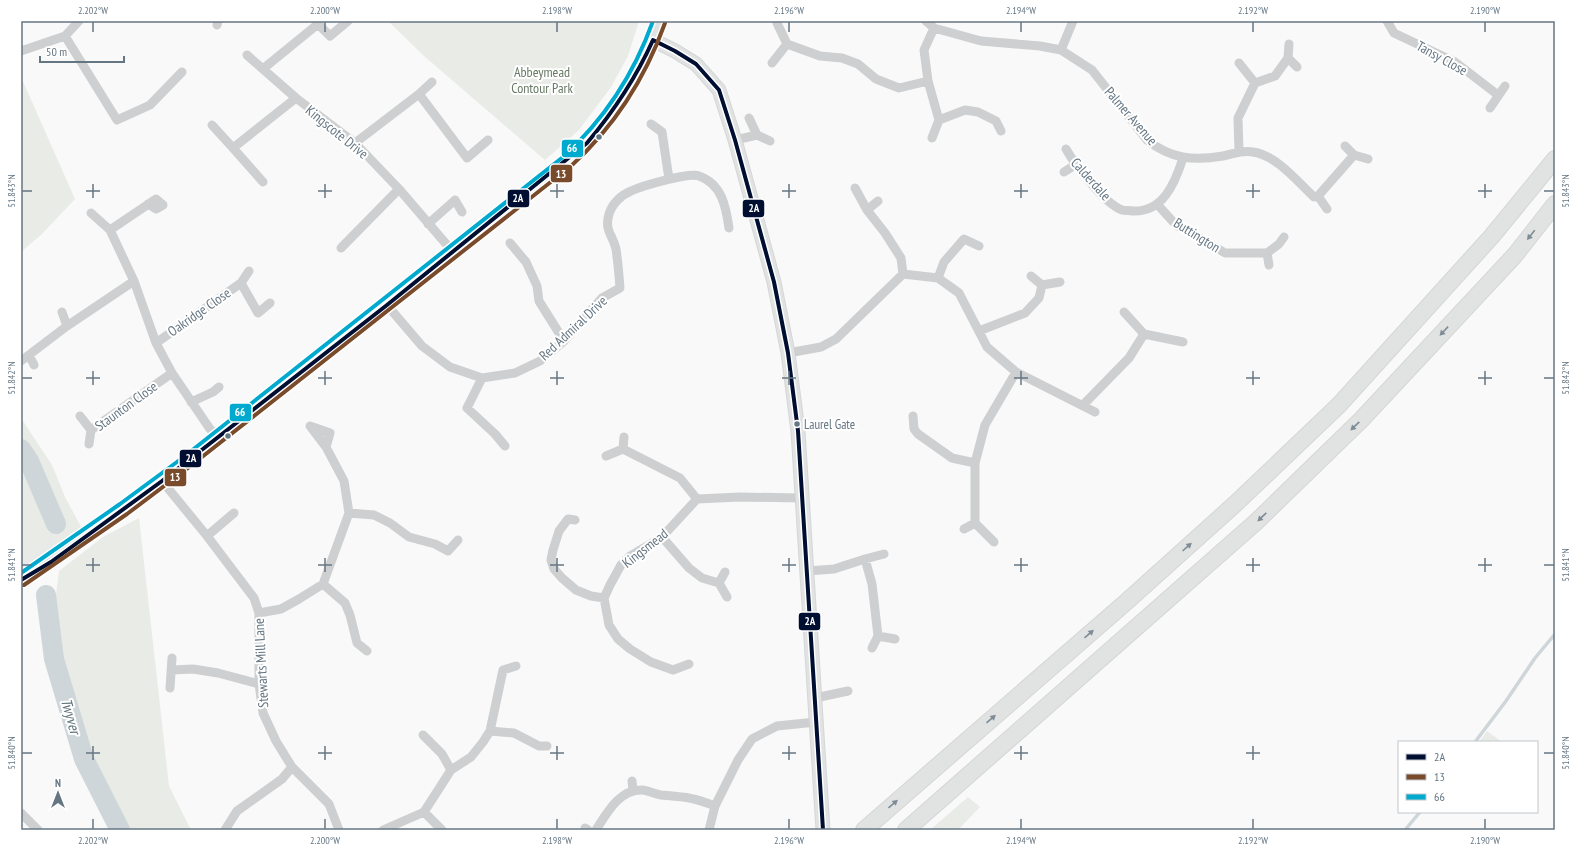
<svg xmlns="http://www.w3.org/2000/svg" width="1576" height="851" viewBox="0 0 1576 851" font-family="'PT Sans Narrow',sans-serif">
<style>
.built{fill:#e8e9e9}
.green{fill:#e8ebe6}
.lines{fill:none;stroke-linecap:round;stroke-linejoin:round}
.stream{stroke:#ced6d9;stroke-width:3.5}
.river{stroke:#ced6d9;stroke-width:20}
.secondary-casing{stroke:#d5d6d7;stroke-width:15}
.highway-casing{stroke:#d5d6d6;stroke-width:18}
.street{stroke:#cecfd0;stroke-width:9}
.secondary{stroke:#e1e2e2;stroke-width:13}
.highway{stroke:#e1e2e2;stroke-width:16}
.bus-1-casing{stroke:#fff;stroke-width:7}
.bus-2-casing{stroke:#fff;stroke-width:7}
.bus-3-casing{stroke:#fff;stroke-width:7}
.bus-1{stroke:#000e31;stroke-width:4}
.bus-2{stroke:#7a4b2a;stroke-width:4}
.bus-3{stroke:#00a9ce;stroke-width:4}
.oneway{fill:#7e8c96}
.ticks{fill:none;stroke:#657683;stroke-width:1.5}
.bus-dot{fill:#657683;stroke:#fff;stroke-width:1.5}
.labels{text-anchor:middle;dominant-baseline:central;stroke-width:4;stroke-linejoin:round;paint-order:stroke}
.bus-label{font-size:13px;fill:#657683;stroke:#fff;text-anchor:start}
.street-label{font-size:14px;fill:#657683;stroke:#fff}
.park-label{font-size:14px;fill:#687a64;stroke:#fff}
.water-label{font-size:15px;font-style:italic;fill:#60757c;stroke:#fff}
.line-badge{stroke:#fff;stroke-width:1.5}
.badge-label{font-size:11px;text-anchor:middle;font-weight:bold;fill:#fff}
.neatline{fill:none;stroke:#657683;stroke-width:1.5}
.ticks-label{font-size:10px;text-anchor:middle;fill:#657683}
</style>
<rect width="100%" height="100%" fill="#f9f9f9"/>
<!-- built -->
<path class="built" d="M21,449l8,12 27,63 -5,38 -30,18z"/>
<!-- green -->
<path class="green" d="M388,21h251l-11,35 -17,31 -32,43 -34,30 -121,-104z
M21,77l54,122 -33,35 -21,18z
M21,418l31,47 13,32 21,39 -35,26 5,-38 -27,-63 -8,-12z
M21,457l4,6 25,62 -3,23 -26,15z
M139,518l30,268 22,44h-74l-38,-72 -31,-99 11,-88 44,-34z
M1487,731l15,11h-23z
M968,797l12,10 -22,23h-28z"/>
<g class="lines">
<!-- stream -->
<path class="stream" d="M1475,742l31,-41 29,-43 20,-24
M1405,830l15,-18"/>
<!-- river -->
<path class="river" d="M21,449l8,12 27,63
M46,595l8,64 30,100 36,71"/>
<!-- secondary casing -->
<g class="secondary-casing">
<path id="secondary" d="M653,40l22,11 21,13 23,26 16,50 39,142 14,71 10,78 25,399
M21,580c35,-22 69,-47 103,-71 81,-60 159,-123 238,-185 48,-37 95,-75 142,-113 28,-22 58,-43 83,-68 32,-32 59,-80 72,-122"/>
</g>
<!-- highway casing -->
<g class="highway-casing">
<path id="highway" d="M864,830l261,-227 109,-98 105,-100 153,-169 63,-77
M906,830l350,-308 105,-102 154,-165 40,-51"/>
</g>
<!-- street -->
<path class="street" d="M926,21l8,7 47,13 59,5 21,4 31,20 55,70c24,19 46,21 76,16 10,-2 19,-6 30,-4 23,3 44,29 61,45l4,-1 9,13
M1387,21l7,12 61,29 43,33
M777,23l10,21 33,12 22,2 16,6 18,15 23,9 29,-7
M217,25l1,-4
M65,36l52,84 33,-15 32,-33
M1061,50l12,-29
M21,51l44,-15 14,-15
M247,55l49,43 59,45 44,46 54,63
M1288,58l9,9
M772,63l15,-19
M1239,63l16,20
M264,68l54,-44 12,12 18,-15
M419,94l13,-12
M1490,108l15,-22
M939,120l26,-10 13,2 18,9 5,10
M651,124l11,8 7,47
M212,125l21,23 63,-50
M757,135l13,6
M932,138l7,-18 -11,-39 -4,-31 10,-22
M735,140l22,-5 -8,-17
M355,143l64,-49 48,64 21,-18
M1345,146l9,9
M233,148l30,34
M1066,149c9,16 39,55 56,61 3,1 7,0 10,1 31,2 43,-28 51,-53
M1239,152l-1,-34 17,-35 20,-7 13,-18 1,-14
M1064,172l11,-7
M855,188l12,22 18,23 16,25 2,16
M1318,196l36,-41 14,4
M1157,204l19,21 21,11 28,17h42l12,-9 5,-7
M867,210l11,-9
M91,213l19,17 24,51 22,62 16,30 38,56 9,8
M428,224l27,-24 7,12
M110,230l46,-31 7,6 -7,4 -8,-5
M510,243l16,19 11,24 2,15 25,40
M341,248l58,-59
M1267,253l2,12
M1031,276l11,9 18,-3
M938,278l6,-16 20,-23 15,7
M241,283l8,-12
M387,305l35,41 28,21 32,11 33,-5 25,-12 24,-20 38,-43 18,-10c-1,-13 -2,-26 -4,-39 -3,-14 -12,-18 -7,-35 3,-10 12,-19 22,-23 11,-5 58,-19 68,-15 23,8 27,31 30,52
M62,312l5,14 67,-45
M1124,312l20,22
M979,331l46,-18 14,-15 3,-13
M156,343l85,-60 17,30 12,-10
M788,353l33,-6 15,-8 67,-65 35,4 21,15 28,54 29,25 79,40
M29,355l5,10
M21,361l46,-35
M482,378l-15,30 28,26 10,12
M191,402l22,-10 6,-5
M1083,405l46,-47 15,-24 39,8
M80,416l11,14
M913,416l1,13 4,5 34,24 23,5
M310,426l20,7 -4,14
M89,444l2,-14 81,-57
M623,449l1,-12
M606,456l17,-7 57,29 17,21 43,-2 61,1
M162,481l45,55 47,62 5,15v71l4,29 13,28 16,26 37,37 10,26
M349,513l25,2 16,8 19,14 26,7 13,7 10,-11
M575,520l-7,-1 -9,12 -6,19 -2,10 3,9 8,9 14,12 15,6 13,2
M964,529l11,-6
M207,536l27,-23
M662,537l27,31 13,10 17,5 8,14
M994,542l-19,-19v-60l10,-38 31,-53
M865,559l19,-5
M807,571l27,-2 31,-10 7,25 6,52 17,3
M719,583l6,-11
M323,584l22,19 5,12 7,28 10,8
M259,613l22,-4 18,-10 24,-15 26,-71 -5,-32 -18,-34 -16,-21
M872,648l6,-12
M689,664l-16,6 -22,-8 -21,-13 -12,-10 -9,-14 -5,-27 6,-13 11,-20 9,-9 32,-19 35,-38
M172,670l21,-1 25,4 41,11
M170,688l2,-30
M815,698l33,-7
M490,731l24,2 25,13h8
M423,735l19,19 9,16
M632,781l1,10
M424,812l18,18
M21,813l17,17
M585,828l3,2
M225,830l12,-19 45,-32 10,-12
M383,830l41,-18 27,-42 20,-13 12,-15 7,-11 13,-61 13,-4
M596,830c11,-17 23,-41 47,-40 6,1 12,4 18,5 23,2 32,2 54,11
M709,830l6,-24 23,-46 14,-21 25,-13 39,-4"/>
<!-- secondary -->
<use href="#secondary" class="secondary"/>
<!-- highway -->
<use href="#highway" class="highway"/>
<!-- bus-1 casing -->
<g class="bus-1-casing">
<path id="bus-1" d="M21,580l30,-18 111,-81 225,-176 200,-162c27,-32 49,-65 66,-103l22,11 21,13 23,26 16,50 39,142 14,71 10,78 25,399"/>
</g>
<!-- bus-2 casing -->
<g class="bus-2-casing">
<path id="bus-2" d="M24,585l103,-71 61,-46 383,-302c44,-40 74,-87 94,-143"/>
</g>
<!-- bus-3 casing -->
<g class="bus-3-casing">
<path id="bus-3" d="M21,573l99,-69 61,-45 382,-302c42,-38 71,-83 90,-136"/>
</g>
<!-- bus-1 -->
<use href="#bus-1" class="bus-1"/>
<!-- bus-2 -->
<use href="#bus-2" class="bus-2"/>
<!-- bus-3 -->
<use href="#bus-3" class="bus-3"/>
</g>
<!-- one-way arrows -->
<defs><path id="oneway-solid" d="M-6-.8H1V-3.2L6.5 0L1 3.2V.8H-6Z"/></defs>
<g class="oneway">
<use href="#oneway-solid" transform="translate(1531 235) rotate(128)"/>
<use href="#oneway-solid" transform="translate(1444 331) rotate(133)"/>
<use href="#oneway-solid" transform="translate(1355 426) rotate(136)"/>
<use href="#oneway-solid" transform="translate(1262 517) rotate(136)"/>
<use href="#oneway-solid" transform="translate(1187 547) rotate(-42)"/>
<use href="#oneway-solid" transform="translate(1089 634) rotate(-41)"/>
<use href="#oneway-solid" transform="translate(991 719) rotate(-41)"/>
<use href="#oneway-solid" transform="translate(893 804) rotate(-41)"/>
</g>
<!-- ticks -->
<path class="ticks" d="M93,22v10M325,22v10M557,22v10M789,22v10M1021,22v10M1253,22v10M1485,22v10M93,184v14M325,184v14M557,184v14M789,184v14M1021,184v14M1253,184v14M1485,184v14M22,191h10M86,191h14M318,191h14M550,191h14M782,191h14M1014,191h14M1246,191h14M1478,191h14M1544,191h10M93,371v14M325,371v14M557,371v14M789,371v14M1021,371v14M1253,371v14M1485,371v14M22,378h10M86,378h14M318,378h14M550,378h14M782,378h14M1014,378h14M1246,378h14M1478,378h14M1544,378h10M93,558v14M325,558v14M557,558v14M789,558v14M1021,558v14M1253,558v14M1485,558v14M22,565h10M86,565h14M318,565h14M550,565h14M782,565h14M1014,565h14M1246,565h14M1478,565h14M1544,565h10M93,746v14M325,746v14M557,746v14M789,746v14M1021,746v14M1253,746v14M22,753h10M86,753h14M318,753h14M550,753h14M782,753h14M1014,753h14M1246,753h14M1544,753h10M93,819v10M325,819v10M557,819v10M789,819v10M1021,819v10M1253,819v10M1485,819v10"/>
<!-- markers -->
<g class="bus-dot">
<circle cx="599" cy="137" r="3.5"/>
<circle cx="797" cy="424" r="3.5"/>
<circle cx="228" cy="436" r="3.5"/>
</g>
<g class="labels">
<!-- bus labels -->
<g class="bus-label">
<text x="804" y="424">Laurel Gate</text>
</g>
<!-- street labels -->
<g class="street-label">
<text transform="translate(1442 58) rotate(29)">Tansy Close</text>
<text transform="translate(1131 116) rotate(49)">Palmer Avenue</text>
<text transform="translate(337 132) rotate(39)">Kingscote Drive</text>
<text transform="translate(1091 179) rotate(48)">Calderdale</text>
<text transform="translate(1197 235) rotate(32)">Buttington</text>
<text transform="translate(199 312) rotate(-35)">Oakridge Close</text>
<text transform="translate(573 328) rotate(-43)">Red Admiral Drive</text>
<text transform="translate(126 406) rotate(-36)">Staunton Close</text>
<text transform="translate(645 548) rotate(-38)">Kingsmead</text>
<text transform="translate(261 663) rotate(-93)">Stewarts Mill Lane</text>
</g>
<!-- park labels -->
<g class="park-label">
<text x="542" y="72">Abbeymead<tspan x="542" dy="16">Contour Park</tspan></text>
</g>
<!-- water labels -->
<g class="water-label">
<text transform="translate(71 716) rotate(74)">Twyver</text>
</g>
</g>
<g class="line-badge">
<rect x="561" y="139" width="23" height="19" rx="4" fill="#00a9ce"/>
<rect x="550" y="164" width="23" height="19" rx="4" fill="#7a4b2a"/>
<rect x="507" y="189" width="23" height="19" rx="4" fill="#000e31"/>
<rect x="742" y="199" width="23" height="19" rx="4" fill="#000e31"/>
<rect x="229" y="403" width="23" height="19" rx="4" fill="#00a9ce"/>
<rect x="179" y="449" width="23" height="19" rx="4" fill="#000e31"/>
<rect x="164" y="468" width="23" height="19" rx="4" fill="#7a4b2a"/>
<rect x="798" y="612" width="23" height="19" rx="4" fill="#000e31"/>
</g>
<g class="badge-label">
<text x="572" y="152">66</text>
<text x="561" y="178">13</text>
<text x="518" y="202">2A</text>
<text x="754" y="212">2A</text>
<text x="240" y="416">66</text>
<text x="191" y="462">2A</text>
<text x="175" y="481">13</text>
<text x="810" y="625">2A</text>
</g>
<!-- border -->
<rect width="1576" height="851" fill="none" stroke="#ffffff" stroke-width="44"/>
<!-- legend -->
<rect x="1398" y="741" width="140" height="72" fill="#ffffff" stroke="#c1c8cd"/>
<rect x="1406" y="754" width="20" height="6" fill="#000e31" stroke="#c1c8cd"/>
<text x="1434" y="761" font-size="12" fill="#657683">2A</text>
<rect x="1406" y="774" width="20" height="6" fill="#7a4b2a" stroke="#c1c8cd"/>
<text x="1434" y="781" font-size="12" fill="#657683">13</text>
<rect x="1406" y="794" width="20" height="6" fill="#00a9ce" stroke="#c1c8cd"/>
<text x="1434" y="801" font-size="12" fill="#657683">66</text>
<!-- north arrow -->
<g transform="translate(58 793)" stroke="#ffffff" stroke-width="3" paint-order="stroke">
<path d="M0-3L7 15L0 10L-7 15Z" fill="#657683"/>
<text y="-6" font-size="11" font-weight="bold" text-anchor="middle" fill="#657683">N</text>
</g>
<!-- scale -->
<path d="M40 56v6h84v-6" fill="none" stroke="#657683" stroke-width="2"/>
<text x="46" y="56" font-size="12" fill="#657683" stroke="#ffffff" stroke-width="3" paint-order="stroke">50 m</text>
<rect x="22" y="22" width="1532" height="807" class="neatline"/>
<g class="ticks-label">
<text x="93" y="14">2.202°W</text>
<text x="325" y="14">2.200°W</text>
<text x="557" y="14">2.198°W</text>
<text x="789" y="14">2.196°W</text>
<text x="1021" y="14">2.194°W</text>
<text x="1253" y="14">2.192°W</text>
<text x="1485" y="14">2.190°W</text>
<text transform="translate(11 191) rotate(-90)" y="4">51.843°N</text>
<text transform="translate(1565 191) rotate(-90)" y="4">51.843°N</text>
<text transform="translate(11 378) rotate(-90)" y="4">51.842°N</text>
<text transform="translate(1565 378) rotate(-90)" y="4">51.842°N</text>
<text transform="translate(11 565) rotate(-90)" y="4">51.841°N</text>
<text transform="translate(1565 565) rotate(-90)" y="4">51.841°N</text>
<text transform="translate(11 753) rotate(-90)" y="4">51.840°N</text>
<text transform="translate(1565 753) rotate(-90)" y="4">51.840°N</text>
<text x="93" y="844">2.202°W</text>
<text x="325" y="844">2.200°W</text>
<text x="557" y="844">2.198°W</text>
<text x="789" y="844">2.196°W</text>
<text x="1021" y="844">2.194°W</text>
<text x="1253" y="844">2.192°W</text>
<text x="1485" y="844">2.190°W</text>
</g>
</svg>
